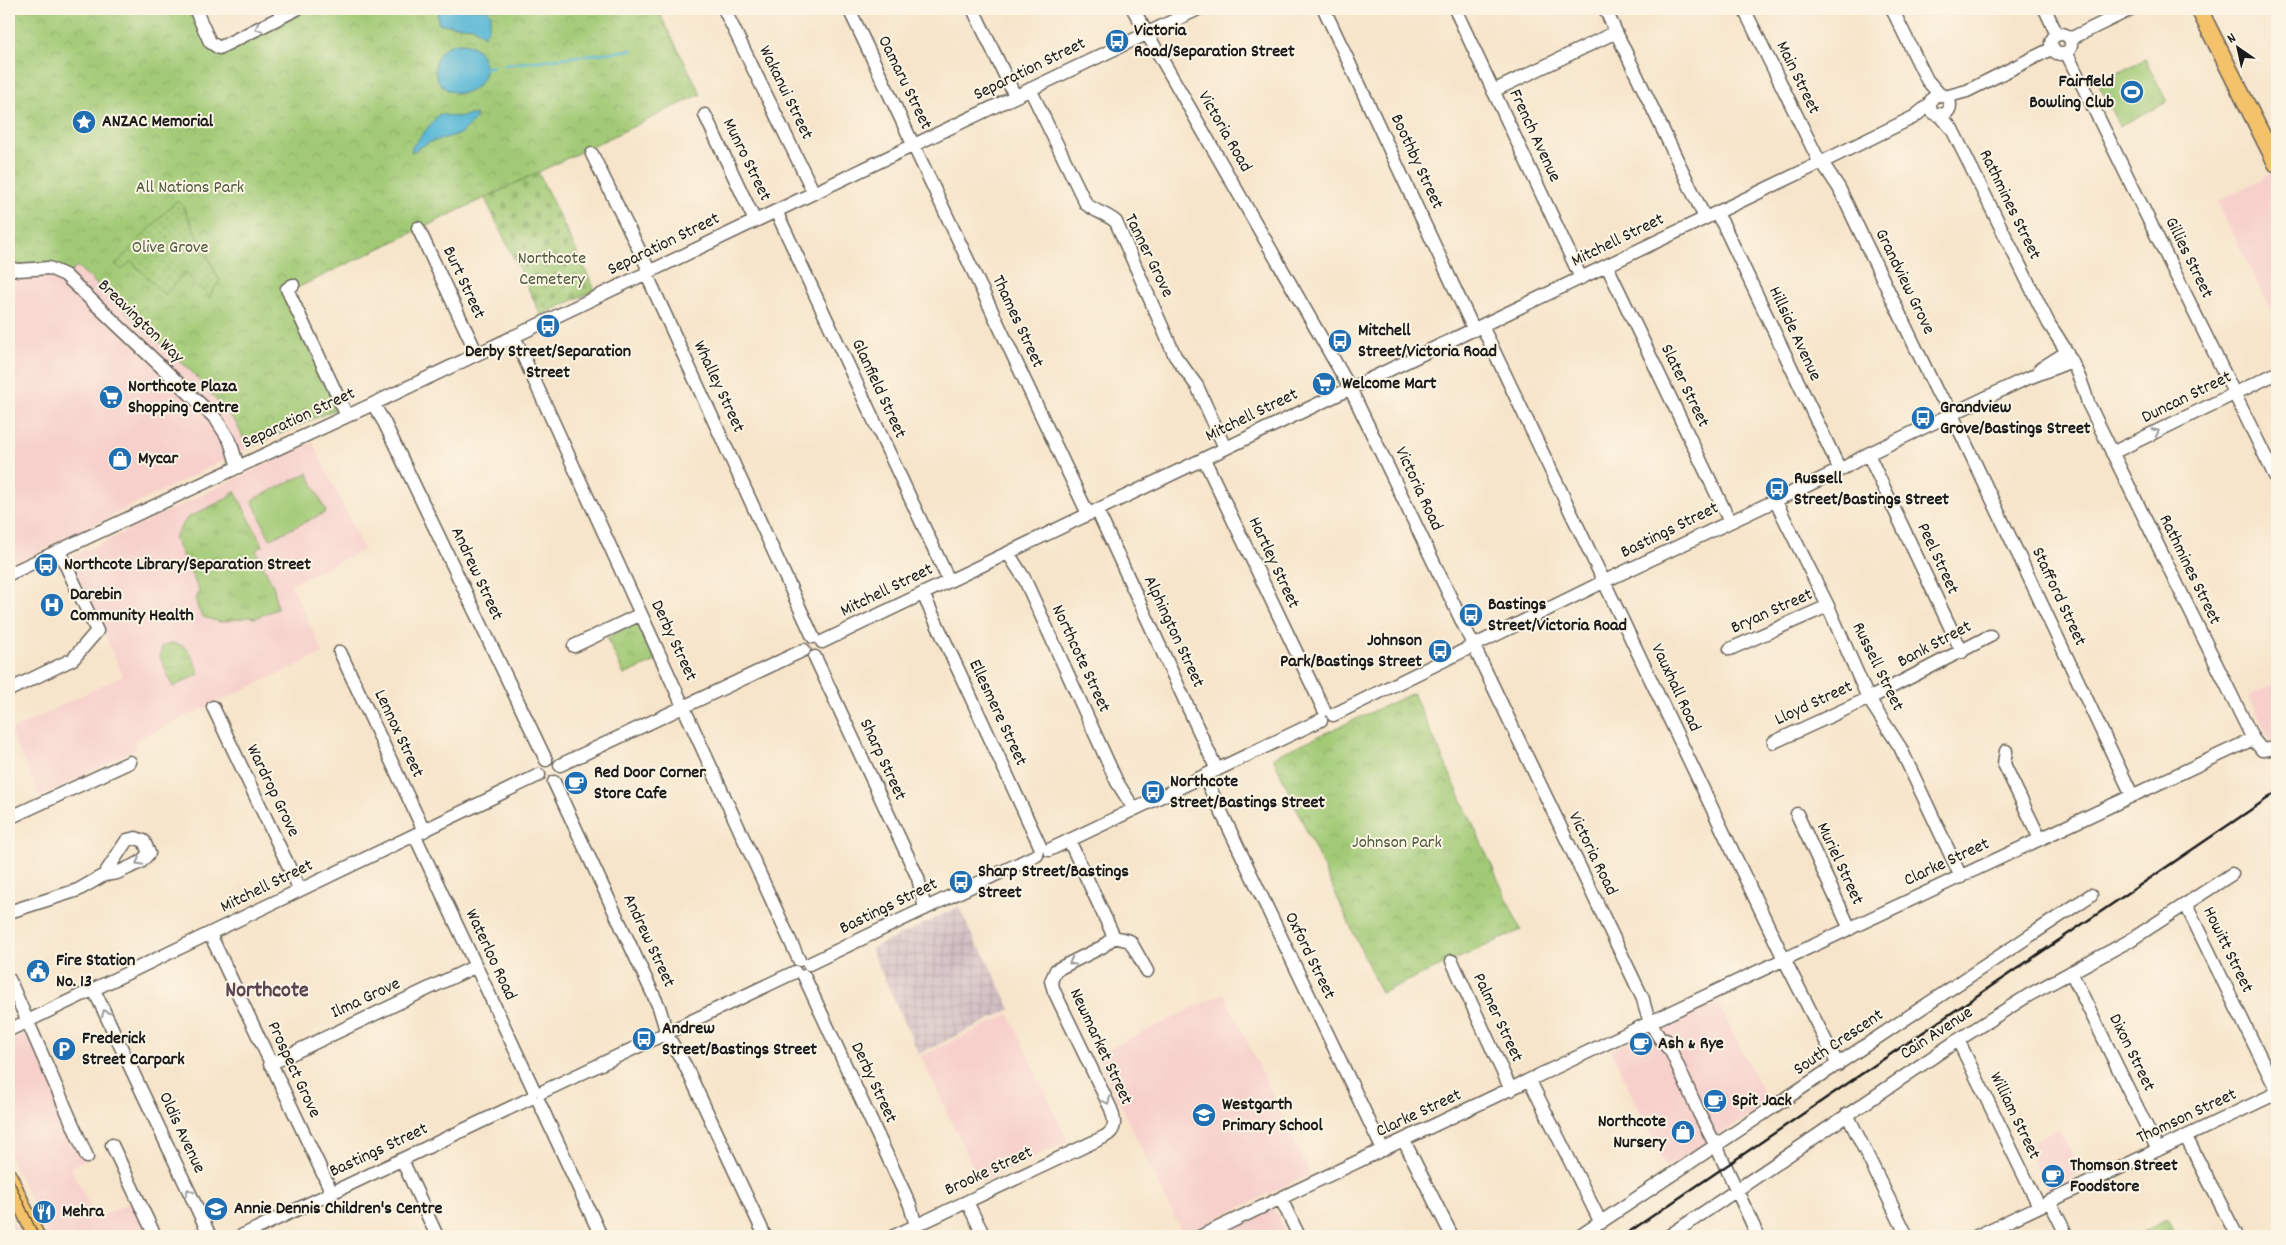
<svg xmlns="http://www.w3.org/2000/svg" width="2286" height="1245" viewBox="0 0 2286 1245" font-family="Dekko,sans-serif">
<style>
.built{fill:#f7d0cc}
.industrial{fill:url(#industrial-grid)}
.grass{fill:url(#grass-tufts);stroke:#5f7349}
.cemetery{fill:url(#cemetery-stones);stroke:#5f7349}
.park{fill:url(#park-crowns);stroke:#5f7349}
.garden{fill:url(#garden-dots);stroke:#5f7349}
.pitch{fill:#a2ca76;stroke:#5f7349}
.water{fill:#57b7d6;stroke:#3a6a79}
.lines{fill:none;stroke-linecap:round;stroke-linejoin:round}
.stream{stroke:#57b7d6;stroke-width:2.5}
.minor-casing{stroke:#696259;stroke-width:15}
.major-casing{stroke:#696259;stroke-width:19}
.minor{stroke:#fff;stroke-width:12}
.major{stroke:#f3c26a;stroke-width:16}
.tram{stroke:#1c1c1c;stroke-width:1}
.rail{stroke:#1c1c1c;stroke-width:2.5}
.oneway{stroke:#999}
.labels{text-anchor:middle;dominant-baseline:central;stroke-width:4;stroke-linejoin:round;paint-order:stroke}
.poi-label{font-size:18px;font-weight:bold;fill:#1c1c1c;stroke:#fcf5e5;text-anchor:start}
.street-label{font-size:18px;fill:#1c1c1c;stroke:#fcf5e5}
.park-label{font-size:18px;fill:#4b593c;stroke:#fcf5e5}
.district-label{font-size:22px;font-weight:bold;fill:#5b4550;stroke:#fcf5e5}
</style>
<defs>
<pattern id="industrial-grid" width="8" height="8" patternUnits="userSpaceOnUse" patternTransform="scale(1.25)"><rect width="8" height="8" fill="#d2bec3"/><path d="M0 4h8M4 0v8" fill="none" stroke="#b4a3a7"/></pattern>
<pattern id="grass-tufts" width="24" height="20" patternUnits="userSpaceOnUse" patternTransform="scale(1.25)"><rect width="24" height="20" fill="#a2ca76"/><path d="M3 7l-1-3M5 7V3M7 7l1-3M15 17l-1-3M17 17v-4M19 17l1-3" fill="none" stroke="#8bad66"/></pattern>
<pattern id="cemetery-stones" width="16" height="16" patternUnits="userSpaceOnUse" patternTransform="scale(1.25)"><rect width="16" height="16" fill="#a2ca76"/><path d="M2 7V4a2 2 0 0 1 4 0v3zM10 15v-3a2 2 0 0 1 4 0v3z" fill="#8bad66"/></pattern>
<pattern id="park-crowns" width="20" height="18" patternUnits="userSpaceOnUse" patternTransform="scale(1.25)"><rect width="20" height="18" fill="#a2ca76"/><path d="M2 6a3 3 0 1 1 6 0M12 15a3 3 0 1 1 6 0" fill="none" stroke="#8bad66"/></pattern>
<pattern id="garden-dots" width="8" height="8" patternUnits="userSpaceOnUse" patternTransform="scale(1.25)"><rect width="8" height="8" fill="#a2ca76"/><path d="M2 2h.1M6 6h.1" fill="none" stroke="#8bad66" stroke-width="1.8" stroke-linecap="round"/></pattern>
</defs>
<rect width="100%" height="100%" fill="#fcf5e5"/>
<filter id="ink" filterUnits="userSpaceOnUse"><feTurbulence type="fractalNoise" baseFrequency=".02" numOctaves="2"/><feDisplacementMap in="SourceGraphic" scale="10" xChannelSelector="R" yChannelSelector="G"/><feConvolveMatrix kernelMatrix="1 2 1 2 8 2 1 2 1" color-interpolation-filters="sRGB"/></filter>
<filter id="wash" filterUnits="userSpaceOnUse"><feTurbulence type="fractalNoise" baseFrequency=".0096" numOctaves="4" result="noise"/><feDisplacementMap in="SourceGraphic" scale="20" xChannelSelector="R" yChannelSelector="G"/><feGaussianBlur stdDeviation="1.12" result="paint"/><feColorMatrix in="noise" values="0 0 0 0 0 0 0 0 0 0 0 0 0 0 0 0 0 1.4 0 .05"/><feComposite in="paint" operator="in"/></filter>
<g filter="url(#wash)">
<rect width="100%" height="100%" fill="#f7e5cb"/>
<!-- built -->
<path class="built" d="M2277,171v151l-60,-120z
M9,264l67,2 115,105 45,52 12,25 -239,119z
M313,442l51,108 -73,34 32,69 -189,88 2,8 -96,48 -30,-66 113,-56 -53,-117z
M2277,682v56l-6,4 -22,-46z
M1224,993l86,181 -127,61 -87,-180z
M1716,999l53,105 -103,64 -55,-118z
M1009,1014l59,127 -88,42 -59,-127z
M28,1032l58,128 -15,7 25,52 45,-22 19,39h-113l-38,-82v-113z
M2059,1128l21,45 -33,17 -22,-45z
M1274,1209l13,27h-57l-2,-5z
M9,1212l2,4 9,20h-11z"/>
<!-- industrial -->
<path class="industrial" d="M959,907l18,39 5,4 29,59 -92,45 -48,-105z"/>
<!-- grass -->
<path class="grass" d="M235,491l28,55 -7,4 18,38 3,21 -22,9 -6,-1 -29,5 -17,-5 -5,-8 -2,-8 3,-11 -25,-52 13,-20 45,-22 -1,-3z
M170,643c20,1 23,15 29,31l-26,13 -13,-30 2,-10z"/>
<!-- cemetery -->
<path class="cemetery" d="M538,172l57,118 -54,25 -56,-117z"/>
<!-- park -->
<path class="park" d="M9,9h182l25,46 94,-46h347l44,85 -404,194 -4,-6 -13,6 58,120 -90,40 -12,-25 -45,-52 -114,-105 -7,7 -52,-6 -9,-3z
M637,622l19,39 -32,14 -17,-37z
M1413,693l108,237 -140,63 -108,-236z
M2167,1220l8,16h-41z"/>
<!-- garden -->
<path class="garden" d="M176,201l5,2 39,78 -7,9 -3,7 -25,-25 -20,23 -34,-34 -9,9 -6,-6z"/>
<!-- pitch -->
<path class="pitch" d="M2145,59l22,43 -48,24 -21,-43z
M308,473l18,39 -56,27 -18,-39z"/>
<!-- water -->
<path class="water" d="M441,9h46l4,4 -2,14 -5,9 -11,-9 -34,-3 -2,-8z
M435 68a25 25 0 1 1 50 0a25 25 0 1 1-50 0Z
M439,114l18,3 19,-3v5l-16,15 -30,8 -19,10 1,-5z"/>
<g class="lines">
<!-- stream -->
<path class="stream" d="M503,65l129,-15
M485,68l8,-2"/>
</g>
</g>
<g filter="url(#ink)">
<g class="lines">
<!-- minor casing -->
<g class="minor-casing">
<path id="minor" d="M195,9l15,33 9,6 78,-39
M724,9l90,184
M849,9l239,505
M973,9l42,87
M1133,9l217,379 293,611c3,17 13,37 25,49
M1324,9l150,321
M1455,9l126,269
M1605,9l100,209
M1744,9l76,154
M1892,9l35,71 13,15
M2045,9l12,26
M2051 44a10 10 0 1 1 20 0a10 10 0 1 1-20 0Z
M2070,39l61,-30
M2066,52l211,428
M1030,89l56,115c10,8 21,10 30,18l59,134 22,30 28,62
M1493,91l123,-59
M1930 105a10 10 0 1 1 20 0a10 10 0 1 1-20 0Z
M1945,97l22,-6 86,-43
M1939,114l13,15 97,195c17,25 31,49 39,79l165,336 9,11 15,-2
M705,115l50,106
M592,154l55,112 -1,7 167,364
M1822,162l17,26 98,204 10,12 185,391
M776,211l173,370
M1716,213l7,11 117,246
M418,228l59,126
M1607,266l123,256
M9,268l9,2 31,-2 16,7 151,144 14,22 8,26
M293,285l-6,4 60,127
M1482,326l302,633 54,106
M514,336l285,624
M2040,369l27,-17
M373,404l11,18 162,338
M2112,453l165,-80
M1868,454l94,198
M1204,459l120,251
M1775,500l53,106 40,92 32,49 61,130
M1097,510l120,260
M1008,553l16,25 93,204 17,27
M9,574l364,-170 825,-395
M923,594l117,252
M822,642l992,-476 100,-49 16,-13
M574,646l67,-32
M1730,649l98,-43
M340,652l84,179
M815,657l103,221 7,31
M9,690l64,-31 24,-28 -38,-80
M213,707l87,183
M1333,715l272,-134 235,-111 28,-16 155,-74 49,-19
M1774,742l102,-47 114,-59
M2006,751l-2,13 36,75
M560,765l244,-115
M1204,776l179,374
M554,782l105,225 9,30 17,28 80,171
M1797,814l53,115
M9,818l121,-56
M415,836l119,254
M1069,840l45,97
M1049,850l272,-130
M2186,905l91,186
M9,912l69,-22 26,-15 13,-2 24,-11 8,-9 -5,-12 -8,-3 -9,2 -23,35
M210,934l122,259
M1114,937l16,4 17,30
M1452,961l59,129
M809,964l228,-109
M2071,972l87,178
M804,976l106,229 6,21
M9,979l78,178
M94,990l116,246
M1657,1019l596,-280
M9,1030l530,-255
M1666,1040l33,73 20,39 39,84
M1958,1040l81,166
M270,1064l206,-98
M1530,1081l71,142
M542,1092l253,-120
M539,1102l62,134
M1847,1114l60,122
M2186,1137l51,99
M1404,1141l48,95
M112,1145l43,91
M402,1160l35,76
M1281,1199l18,37
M967,1202l17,34
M2050,1202l17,34
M241,1236l290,-138
M894,1236l210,-99c13,-7 11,-16 7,-28l-57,-118 -3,-10 5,-11 46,-23 12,-10
M1201,1236l450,-214
M1580,1236l511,-341
M1669,1236l289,-196 71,-45 100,-54 103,-67
M1977,1236l300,-143"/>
</g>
<!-- major casing -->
<g class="major-casing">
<path id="major" d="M2199,9l78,156
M9,1177l27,59"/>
</g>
<!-- minor -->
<use href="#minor" class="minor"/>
<!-- major -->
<use href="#major" class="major"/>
<!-- tram -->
<path class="tram" d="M9,1171l30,65"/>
<!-- rail -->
<path class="rail" d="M1623,1236l654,-444"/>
</g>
<!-- one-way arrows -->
<defs><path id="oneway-chevron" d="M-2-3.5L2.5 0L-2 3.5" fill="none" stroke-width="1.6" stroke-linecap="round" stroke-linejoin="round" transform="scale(1.25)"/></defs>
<g class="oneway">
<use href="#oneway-chevron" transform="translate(258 28) rotate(153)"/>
<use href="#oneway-chevron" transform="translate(2156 432) rotate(-27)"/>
<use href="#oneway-chevron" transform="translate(139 862) rotate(152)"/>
<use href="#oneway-chevron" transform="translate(1072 962) rotate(154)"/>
<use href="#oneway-chevron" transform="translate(105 1013) rotate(-115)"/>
<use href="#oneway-chevron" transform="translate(1107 1101) rotate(64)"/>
<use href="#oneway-chevron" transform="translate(189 1192) rotate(-115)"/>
</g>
</g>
<!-- icons -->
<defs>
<g id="bus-disc" transform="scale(1.25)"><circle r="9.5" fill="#1f6fb2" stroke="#fcf5e5"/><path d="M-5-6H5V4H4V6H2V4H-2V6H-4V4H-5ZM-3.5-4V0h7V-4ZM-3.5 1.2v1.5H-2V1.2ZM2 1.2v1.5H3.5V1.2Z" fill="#fff"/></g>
<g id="stadium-disc" transform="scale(1.25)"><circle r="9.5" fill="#1f6fb2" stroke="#fcf5e5"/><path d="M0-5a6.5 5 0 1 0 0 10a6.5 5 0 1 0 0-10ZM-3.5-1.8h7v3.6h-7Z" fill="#fff"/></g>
<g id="sight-disc" transform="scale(1.25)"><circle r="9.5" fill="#1f6fb2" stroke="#fcf5e5"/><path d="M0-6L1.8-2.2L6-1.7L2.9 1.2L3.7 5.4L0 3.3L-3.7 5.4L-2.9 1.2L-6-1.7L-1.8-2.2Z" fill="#fff"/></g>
<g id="supermarket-disc" transform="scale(1.25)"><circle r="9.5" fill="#1f6fb2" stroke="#fcf5e5"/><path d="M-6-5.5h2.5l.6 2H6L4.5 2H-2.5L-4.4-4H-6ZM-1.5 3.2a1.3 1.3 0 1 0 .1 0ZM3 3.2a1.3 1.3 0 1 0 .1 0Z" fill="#fff"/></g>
<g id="shop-disc" transform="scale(1.25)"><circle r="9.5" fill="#1f6fb2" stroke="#fcf5e5"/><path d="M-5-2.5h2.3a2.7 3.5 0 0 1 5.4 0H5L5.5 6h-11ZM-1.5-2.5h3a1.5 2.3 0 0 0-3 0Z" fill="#fff"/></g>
<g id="hospital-disc" transform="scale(1.25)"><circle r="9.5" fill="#1f6fb2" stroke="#fcf5e5"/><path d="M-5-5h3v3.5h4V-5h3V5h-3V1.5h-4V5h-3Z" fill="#fff"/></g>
<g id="cafe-disc" transform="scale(1.25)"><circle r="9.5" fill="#1f6fb2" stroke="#fcf5e5"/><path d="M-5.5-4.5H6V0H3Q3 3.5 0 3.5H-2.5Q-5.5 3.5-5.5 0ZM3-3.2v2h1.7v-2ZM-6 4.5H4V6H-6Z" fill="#fff"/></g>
<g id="civic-disc" transform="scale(1.25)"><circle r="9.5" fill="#1f6fb2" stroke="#fcf5e5"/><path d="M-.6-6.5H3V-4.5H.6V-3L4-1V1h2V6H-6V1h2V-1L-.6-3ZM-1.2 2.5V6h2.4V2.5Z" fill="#fff"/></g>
<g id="parking-disc" transform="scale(1.25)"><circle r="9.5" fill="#1f6fb2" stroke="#fcf5e5"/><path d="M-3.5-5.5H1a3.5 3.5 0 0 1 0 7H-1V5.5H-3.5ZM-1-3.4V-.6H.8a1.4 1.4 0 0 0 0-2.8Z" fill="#fff"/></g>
<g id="school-disc" transform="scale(1.25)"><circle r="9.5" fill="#1f6fb2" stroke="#fcf5e5"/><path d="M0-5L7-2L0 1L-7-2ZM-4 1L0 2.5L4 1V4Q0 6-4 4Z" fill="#fff"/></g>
<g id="restaurant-disc" transform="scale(1.25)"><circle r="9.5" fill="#1f6fb2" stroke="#fcf5e5"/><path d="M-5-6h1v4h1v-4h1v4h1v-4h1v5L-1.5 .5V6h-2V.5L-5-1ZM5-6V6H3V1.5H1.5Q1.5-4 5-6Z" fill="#fff"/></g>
</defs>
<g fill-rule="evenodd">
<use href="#bus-disc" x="1117" y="41"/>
<use href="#stadium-disc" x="2132" y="92"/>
<use href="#sight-disc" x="84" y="122"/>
<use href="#bus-disc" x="548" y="326"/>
<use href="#bus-disc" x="1340" y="341"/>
<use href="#supermarket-disc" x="1324" y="384"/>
<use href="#supermarket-disc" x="111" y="397"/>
<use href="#bus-disc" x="1923" y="418"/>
<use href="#shop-disc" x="120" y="459"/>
<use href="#bus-disc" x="1777" y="489"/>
<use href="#bus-disc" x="46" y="565"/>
<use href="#hospital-disc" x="52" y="605"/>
<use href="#bus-disc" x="1471" y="615"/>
<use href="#bus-disc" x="1440" y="651"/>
<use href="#cafe-disc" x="576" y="783"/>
<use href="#bus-disc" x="1153" y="792"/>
<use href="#bus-disc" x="961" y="882"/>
<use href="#civic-disc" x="38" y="971"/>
<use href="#bus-disc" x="644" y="1039"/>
<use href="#cafe-disc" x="1641" y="1044"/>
<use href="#parking-disc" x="64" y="1049"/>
<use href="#cafe-disc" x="1715" y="1101"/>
<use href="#school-disc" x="1204" y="1115"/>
<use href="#shop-disc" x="1683" y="1132"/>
<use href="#cafe-disc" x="2053" y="1176"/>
<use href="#school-disc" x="216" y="1209"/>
<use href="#restaurant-disc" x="44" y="1212"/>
</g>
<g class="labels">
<!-- poi labels -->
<g class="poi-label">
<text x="1134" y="31">Victoria<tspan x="1134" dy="21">Road/Separation Street</tspan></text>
<text x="2114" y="82" text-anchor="end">Fairfield<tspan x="2114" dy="21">Bowling Club</tspan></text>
<text x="102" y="122">ANZAC Memorial</text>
<text x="1358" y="331">Mitchell<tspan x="1358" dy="21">Street/Victoria Road</tspan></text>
<text x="548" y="352" text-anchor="middle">Derby Street/Separation<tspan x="548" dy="21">Street</tspan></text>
<text x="1342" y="384">Welcome Mart</text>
<text x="128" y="387">Northcote Plaza<tspan x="128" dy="21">Shopping Centre</tspan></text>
<text x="1940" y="408">Grandview<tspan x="1940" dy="21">Grove/Bastings Street</tspan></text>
<text x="138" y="459">Mycar</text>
<text x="1794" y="479">Russell<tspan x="1794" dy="21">Street/Bastings Street</tspan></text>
<text x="64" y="565">Northcote Library/Separation Street</text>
<text x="70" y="595">Darebin<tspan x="70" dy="21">Community Health</tspan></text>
<text x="1488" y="605">Bastings<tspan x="1488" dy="21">Street/Victoria Road</tspan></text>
<text x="1422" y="641" text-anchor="end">Johnson<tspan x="1422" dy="21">Park/Bastings Street</tspan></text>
<text x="594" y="773">Red Door Corner<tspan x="594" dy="21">Store Cafe</tspan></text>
<text x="1170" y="782">Northcote<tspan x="1170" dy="21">Street/Bastings Street</tspan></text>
<text x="978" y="872">Sharp Street/Bastings<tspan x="978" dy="21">Street</tspan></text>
<text x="56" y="961">Fire Station<tspan x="56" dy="21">No. 13</tspan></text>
<text x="662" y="1029">Andrew<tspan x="662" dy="21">Street/Bastings Street</tspan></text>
<text x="82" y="1039">Frederick<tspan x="82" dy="21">Street Carpark</tspan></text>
<text x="1658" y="1044">Ash &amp; Rye</text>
<text x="1732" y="1101">Spit Jack</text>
<text x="1222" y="1105">Westgarth<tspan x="1222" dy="21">Primary School</tspan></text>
<text x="1666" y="1122" text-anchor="end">Northcote<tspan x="1666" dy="21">Nursery</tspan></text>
<text x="2070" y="1166">Thomson Street<tspan x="2070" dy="21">Foodstore</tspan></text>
<text x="234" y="1209">Annie Dennis Children's Centre</text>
<text x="62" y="1212">Mehra</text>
</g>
<!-- street labels -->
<g class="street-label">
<text transform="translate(1030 70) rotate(-26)">Separation Street</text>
<text transform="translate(1797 78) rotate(64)">Main Street</text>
<text transform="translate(904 83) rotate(64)">Oamaru Street</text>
<text transform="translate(785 93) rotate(64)">Wakanui Street</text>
<text transform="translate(1224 132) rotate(60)">Victoria Road</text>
<text transform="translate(1534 136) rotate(65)">French Avenue</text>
<text transform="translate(746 160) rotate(64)">Munro Street</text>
<text transform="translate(1416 162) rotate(65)">Boothby Street</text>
<text transform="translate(2009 205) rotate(64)">Rathmines Street</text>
<text transform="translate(1618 241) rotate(-26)">Mitchell Street</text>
<text transform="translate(664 245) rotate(-26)">Separation Street</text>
<text transform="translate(1148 256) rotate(64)">Tanner Grove</text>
<text transform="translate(2188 258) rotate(64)">Gillies Street</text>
<text transform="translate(1904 282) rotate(64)">Grandview Grove</text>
<text transform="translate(463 283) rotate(65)">Burt Street</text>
<text transform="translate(140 322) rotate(44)">Breavington Way</text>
<text transform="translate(1017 322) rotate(65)">Thames Street</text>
<text transform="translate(1794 334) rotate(65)">Hillside Avenue</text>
<text transform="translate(1684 386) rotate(64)">Slater Street</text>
<text transform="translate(718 387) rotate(65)">Whalley Street</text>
<text transform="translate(878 389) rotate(65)">Glanfield Street</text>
<text transform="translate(2187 398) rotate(-26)">Duncan Street</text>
<text transform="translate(1252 416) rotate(-26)">Mitchell Street</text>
<text transform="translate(299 419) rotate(-25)">Separation Street</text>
<text transform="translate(1418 489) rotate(65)">Victoria Road</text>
<text transform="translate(1670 531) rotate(-26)">Bastings Street</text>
<text transform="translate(1937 559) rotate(65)">Peel Street</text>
<text transform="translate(1273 563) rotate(65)">Hartley Street</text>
<text transform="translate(2189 570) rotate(64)">Rathmines Street</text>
<text transform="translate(476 574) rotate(65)">Andrew Street</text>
<text transform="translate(887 591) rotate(-26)">Mitchell Street</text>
<text transform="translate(2058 597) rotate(65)">Stafford Street</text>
<text transform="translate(1772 612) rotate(-24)">Bryan Street</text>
<text transform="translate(1173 632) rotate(65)">Alphington Street</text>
<text transform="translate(673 641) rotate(65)">Derby Street</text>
<text transform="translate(1935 645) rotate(-28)">Bank Street</text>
<text transform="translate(1080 659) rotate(65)">Northcote Street</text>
<text transform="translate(1877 667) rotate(64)">Russell Street</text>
<text transform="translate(1675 688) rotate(65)">Vauxhall Road</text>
<text transform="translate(1814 704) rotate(-25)">Lloyd Street</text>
<text transform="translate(997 713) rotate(65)">Ellesmere Street</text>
<text transform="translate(398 734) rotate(65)">Lennox Street</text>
<text transform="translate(882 760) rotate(65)">Sharp Street</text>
<text transform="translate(272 791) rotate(64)">Wardrop Grove</text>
<text transform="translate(1592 854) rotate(64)">Victoria Road</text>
<text transform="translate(1947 863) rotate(-25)">Clarke Street</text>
<text transform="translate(1839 864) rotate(65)">Muriel Street</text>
<text transform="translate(267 887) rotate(-26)">Mitchell Street</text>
<text transform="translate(889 907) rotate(-26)">Bastings Street</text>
<text transform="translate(648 941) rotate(65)">Andrew Street</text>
<text transform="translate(2227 950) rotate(64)">Howitt Street</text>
<text transform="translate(490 955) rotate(65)">Waterloo Road</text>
<text transform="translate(1309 956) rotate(64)">Oxford Street</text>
<text transform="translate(366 999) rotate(-25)">Ilma Grove</text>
<text transform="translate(1497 1018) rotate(65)">Palmer Street</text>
<text transform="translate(1937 1034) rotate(-33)">Cain Avenue</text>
<text transform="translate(1839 1043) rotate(-34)">South Crescent</text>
<text transform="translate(1100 1047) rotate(65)">Newmarket Street</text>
<text transform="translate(2131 1053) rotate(64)">Dixon Street</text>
<text transform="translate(293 1070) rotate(65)">Prospect Grove</text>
<text transform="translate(873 1083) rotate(65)">Derby Street</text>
<text transform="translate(1419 1114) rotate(-25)">Clarke Street</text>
<text transform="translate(2014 1116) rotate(64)">William Street</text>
<text transform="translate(2187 1117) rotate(-25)">Thomson Street</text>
<text transform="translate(181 1133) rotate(65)">Oldis Avenue</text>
<text transform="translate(379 1151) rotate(-25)">Bastings Street</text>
<text transform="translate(989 1172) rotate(-25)">Brooke Street</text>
</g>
<!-- park labels -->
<g class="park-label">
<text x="190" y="188">All Nations Park</text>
<text x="170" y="248">Olive Grove</text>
<text x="552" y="259">Northcote<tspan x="552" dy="21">Cemetery</tspan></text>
<text x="1397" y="843">Johnson Park</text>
</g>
<!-- district labels -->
<g class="district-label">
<text x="267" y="991">Northcote</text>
</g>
</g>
<!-- margin -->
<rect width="2286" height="1245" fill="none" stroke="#fcf5e5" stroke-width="30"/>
<!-- north arrow -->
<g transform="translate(2238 48) rotate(326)" stroke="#fcf5e5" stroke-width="4" paint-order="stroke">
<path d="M0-4L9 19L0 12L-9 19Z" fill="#1c1c1c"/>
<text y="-8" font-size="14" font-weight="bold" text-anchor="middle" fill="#1c1c1c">N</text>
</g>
</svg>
